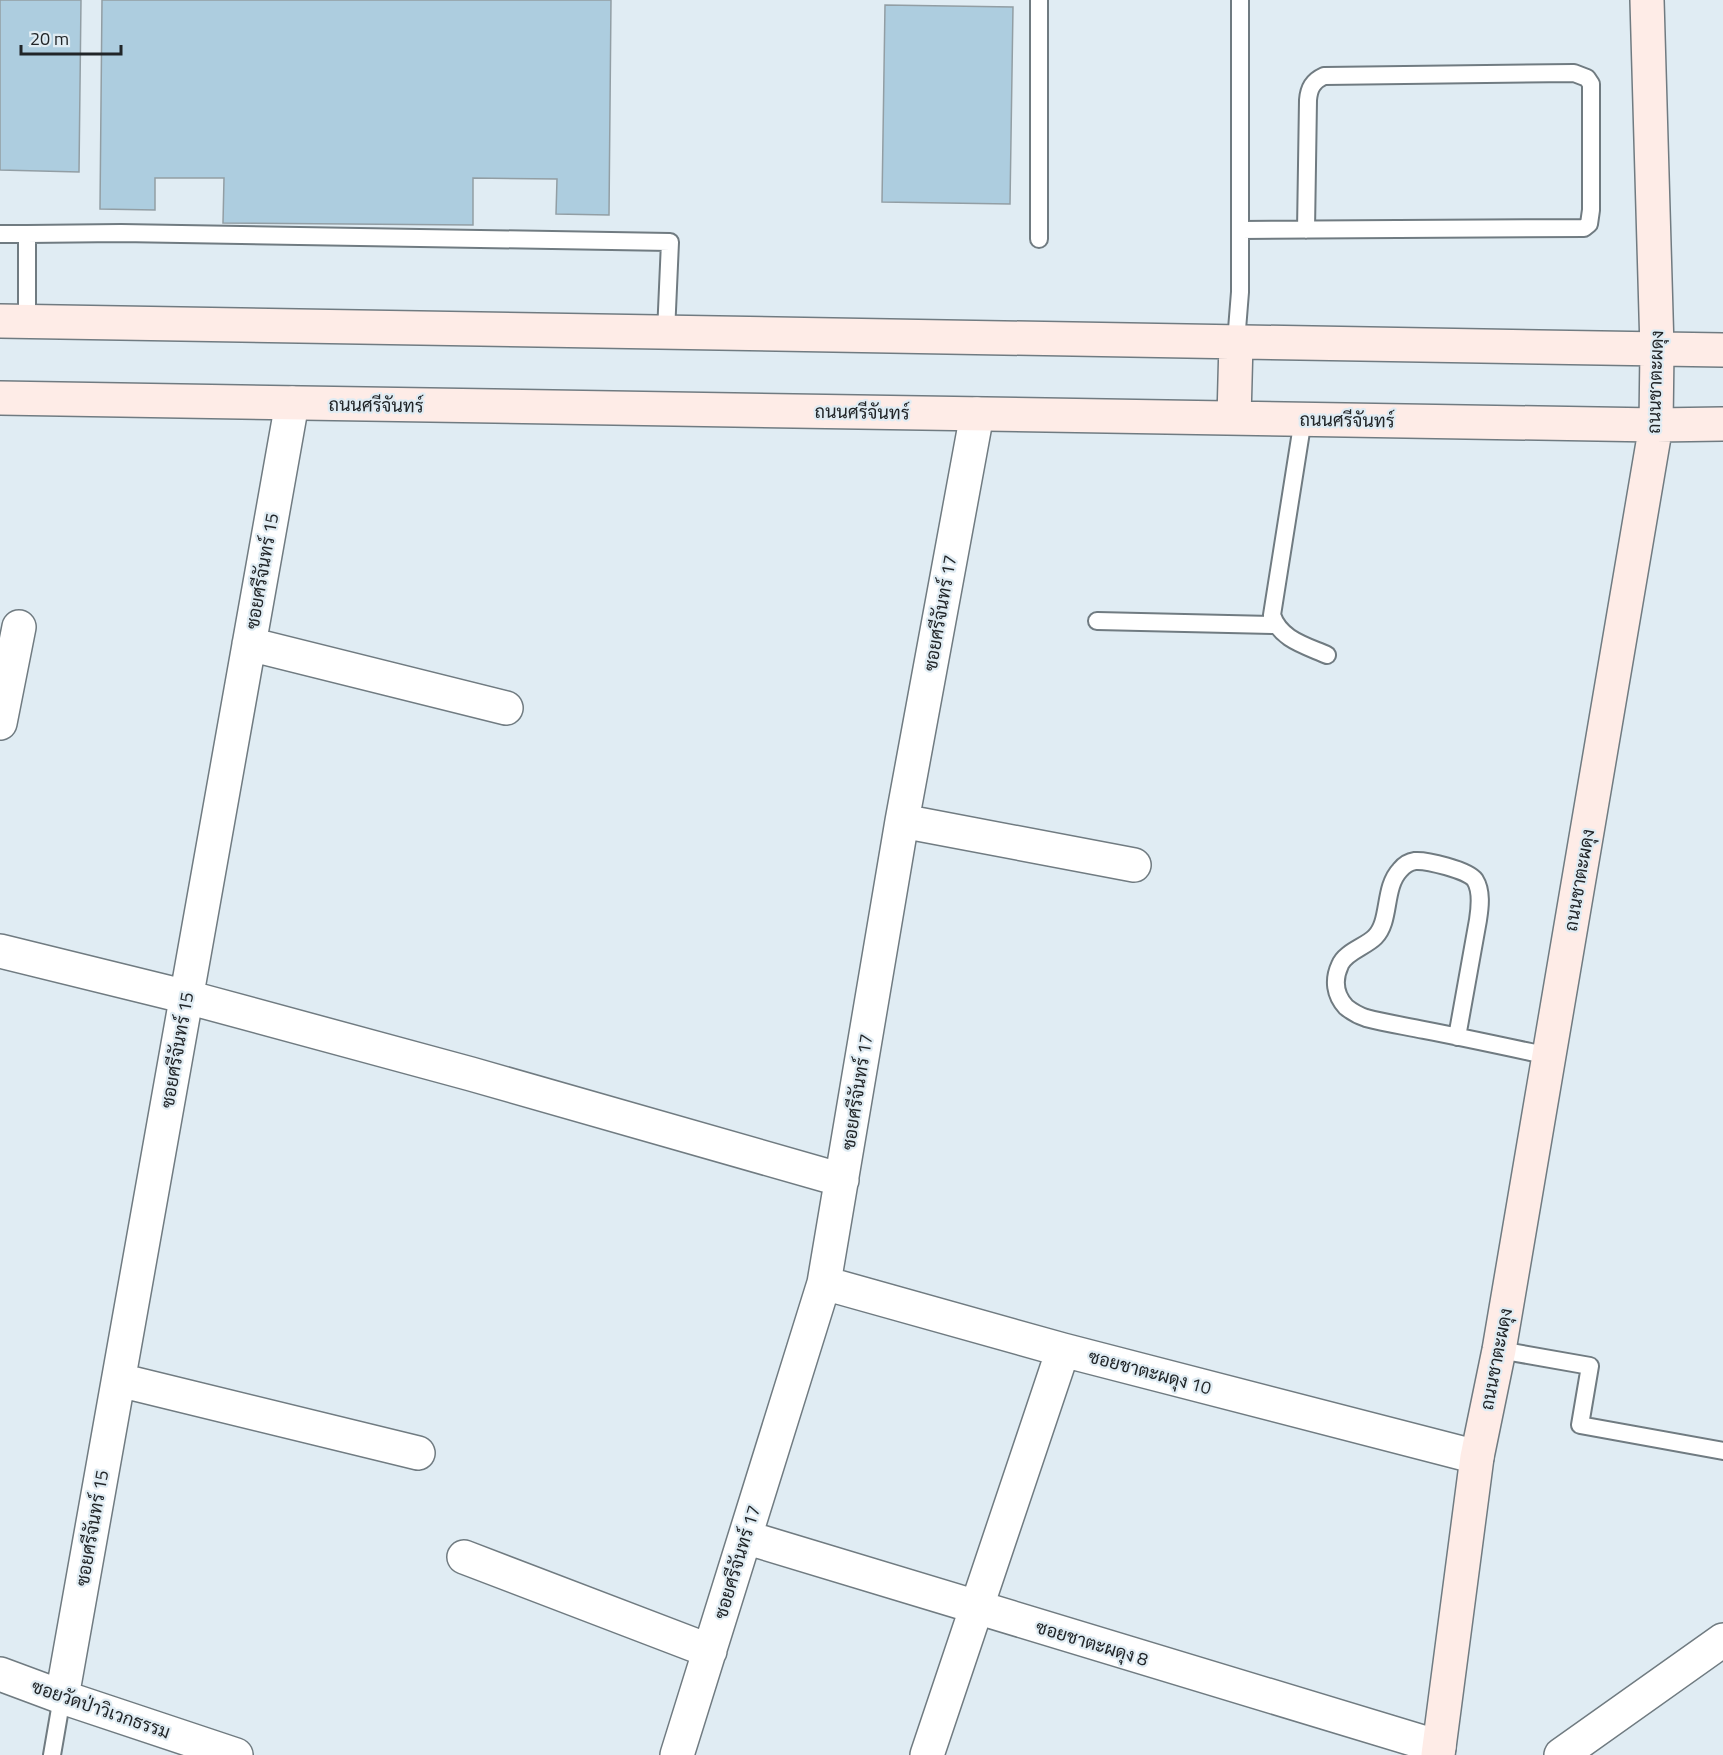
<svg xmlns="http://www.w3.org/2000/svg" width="1723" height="1755" viewBox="0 0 1723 1755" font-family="'Titillium Web',Sarabun,sans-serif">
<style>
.building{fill:#adcddf;stroke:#929ea4;stroke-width:1.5}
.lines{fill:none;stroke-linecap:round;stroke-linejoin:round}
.lane-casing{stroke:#707b81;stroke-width:20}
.street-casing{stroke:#707b81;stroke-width:36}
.secondary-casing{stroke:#707b81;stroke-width:36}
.lane{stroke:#fff;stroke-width:16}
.street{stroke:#fff;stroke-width:33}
.secondary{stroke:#feece7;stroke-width:33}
.labels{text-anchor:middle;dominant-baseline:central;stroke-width:4.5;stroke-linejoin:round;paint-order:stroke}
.street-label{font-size:18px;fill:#212528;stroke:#e0ecf3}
</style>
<rect width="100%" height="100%" fill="#e0ecf3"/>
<!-- building -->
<path class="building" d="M0,0h81l-2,172 -79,-2z
M102,0h509l-2,215 -53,-1 1,-35 -84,-1v47l-250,-2 1,-45h-69v32l-55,-1z
M885,5l128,2 -3,197 -128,-2z"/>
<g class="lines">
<!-- lane casing -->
<g class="lane-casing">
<path id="lane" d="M1039,0v239
M1240,230l344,-2 5,-4 2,-14v-126l-4,-6 -13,-5 -250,3c-11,5 -15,12 -16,24l-2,130
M0,234h27
M27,322v-88l94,-1 549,9 -4,91
M1236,342l4,-50v-292
M1303,419l-31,196c8,24 32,30 55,40
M1097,621l178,4
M1457,1037l21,-117c2,-13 4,-29 -3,-40 -7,-10 -49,-20 -60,-19 -7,1 -11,4 -15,9 -17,18 -9,51 -25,67 -10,10 -30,15 -35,28 -7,15 -5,30 6,42 5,4 14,9 20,11 19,5 39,8 58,12 42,8 83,17 125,26
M1499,1350l91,16 -10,59 143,26
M52,1755l10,-58"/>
</g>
<!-- street casing -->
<g class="street-casing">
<path id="street" d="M249,644l257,64
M0,723l19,-96
M902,821l232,44
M0,951l187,46 284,77 371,106
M824,1283l239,67 414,107
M119,1380l299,73
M745,1537l694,210
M464,1557l246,94
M0,1674l62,23 174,58
M62,1697l230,-1294
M677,1755l147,-472 78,-462 75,-407
M927,1755l136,-405
M1561,1755l162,-115"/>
</g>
<!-- secondary casing -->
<g class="secondary-casing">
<path id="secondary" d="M0,321l1723,29
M0,398l1656,27 67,-1
M1234,418l2,-76
M1438,1755l39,-298 22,-107 157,-925 1,-76 -10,-349"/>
</g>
<!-- lane -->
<use href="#lane" class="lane"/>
<!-- street -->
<use href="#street" class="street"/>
<!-- secondary -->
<use href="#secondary" class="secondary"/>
</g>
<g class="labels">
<!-- street labels -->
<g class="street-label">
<text transform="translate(1655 382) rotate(-88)">ถนนชาตะผดุง</text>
<text transform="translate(376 405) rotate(1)">ถนนศรีจันทร์</text>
<text transform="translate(862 412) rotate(1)">ถนนศรีจันทร์</text>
<text transform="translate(1347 420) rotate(1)">ถนนศรีจันทร์</text>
<text transform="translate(262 571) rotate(-80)">ซอยศรีจันทร์ 15</text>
<text transform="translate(940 613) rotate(-80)">ซอยศรีจันทร์ 17</text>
<text transform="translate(1579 880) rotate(-80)">ถนนชาตะผดุง</text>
<text transform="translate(177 1050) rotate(-80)">ซอยศรีจันทร์ 15</text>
<text transform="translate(857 1092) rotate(-81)">ซอยศรีจันทร์ 17</text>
<text transform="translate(1496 1359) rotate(-79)">ถนนชาตะผดุง</text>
<text transform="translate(1150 1372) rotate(15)">ซอยชาตะผดุง 10</text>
<text transform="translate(92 1528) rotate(-80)">ซอยศรีจันทร์ 15</text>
<text transform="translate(737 1562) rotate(-73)">ซอยศรีจันทร์ 17</text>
<text transform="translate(1092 1643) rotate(17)">ซอยชาตะผดุง 8</text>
<text transform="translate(101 1709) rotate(19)">ซอยวัดป่าวิเวกธรรม</text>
</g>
</g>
<!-- scale -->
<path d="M21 45v9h100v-9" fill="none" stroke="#212528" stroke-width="3"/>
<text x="30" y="45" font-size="18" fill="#212528" stroke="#e0ecf3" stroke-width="4.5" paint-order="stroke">20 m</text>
</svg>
